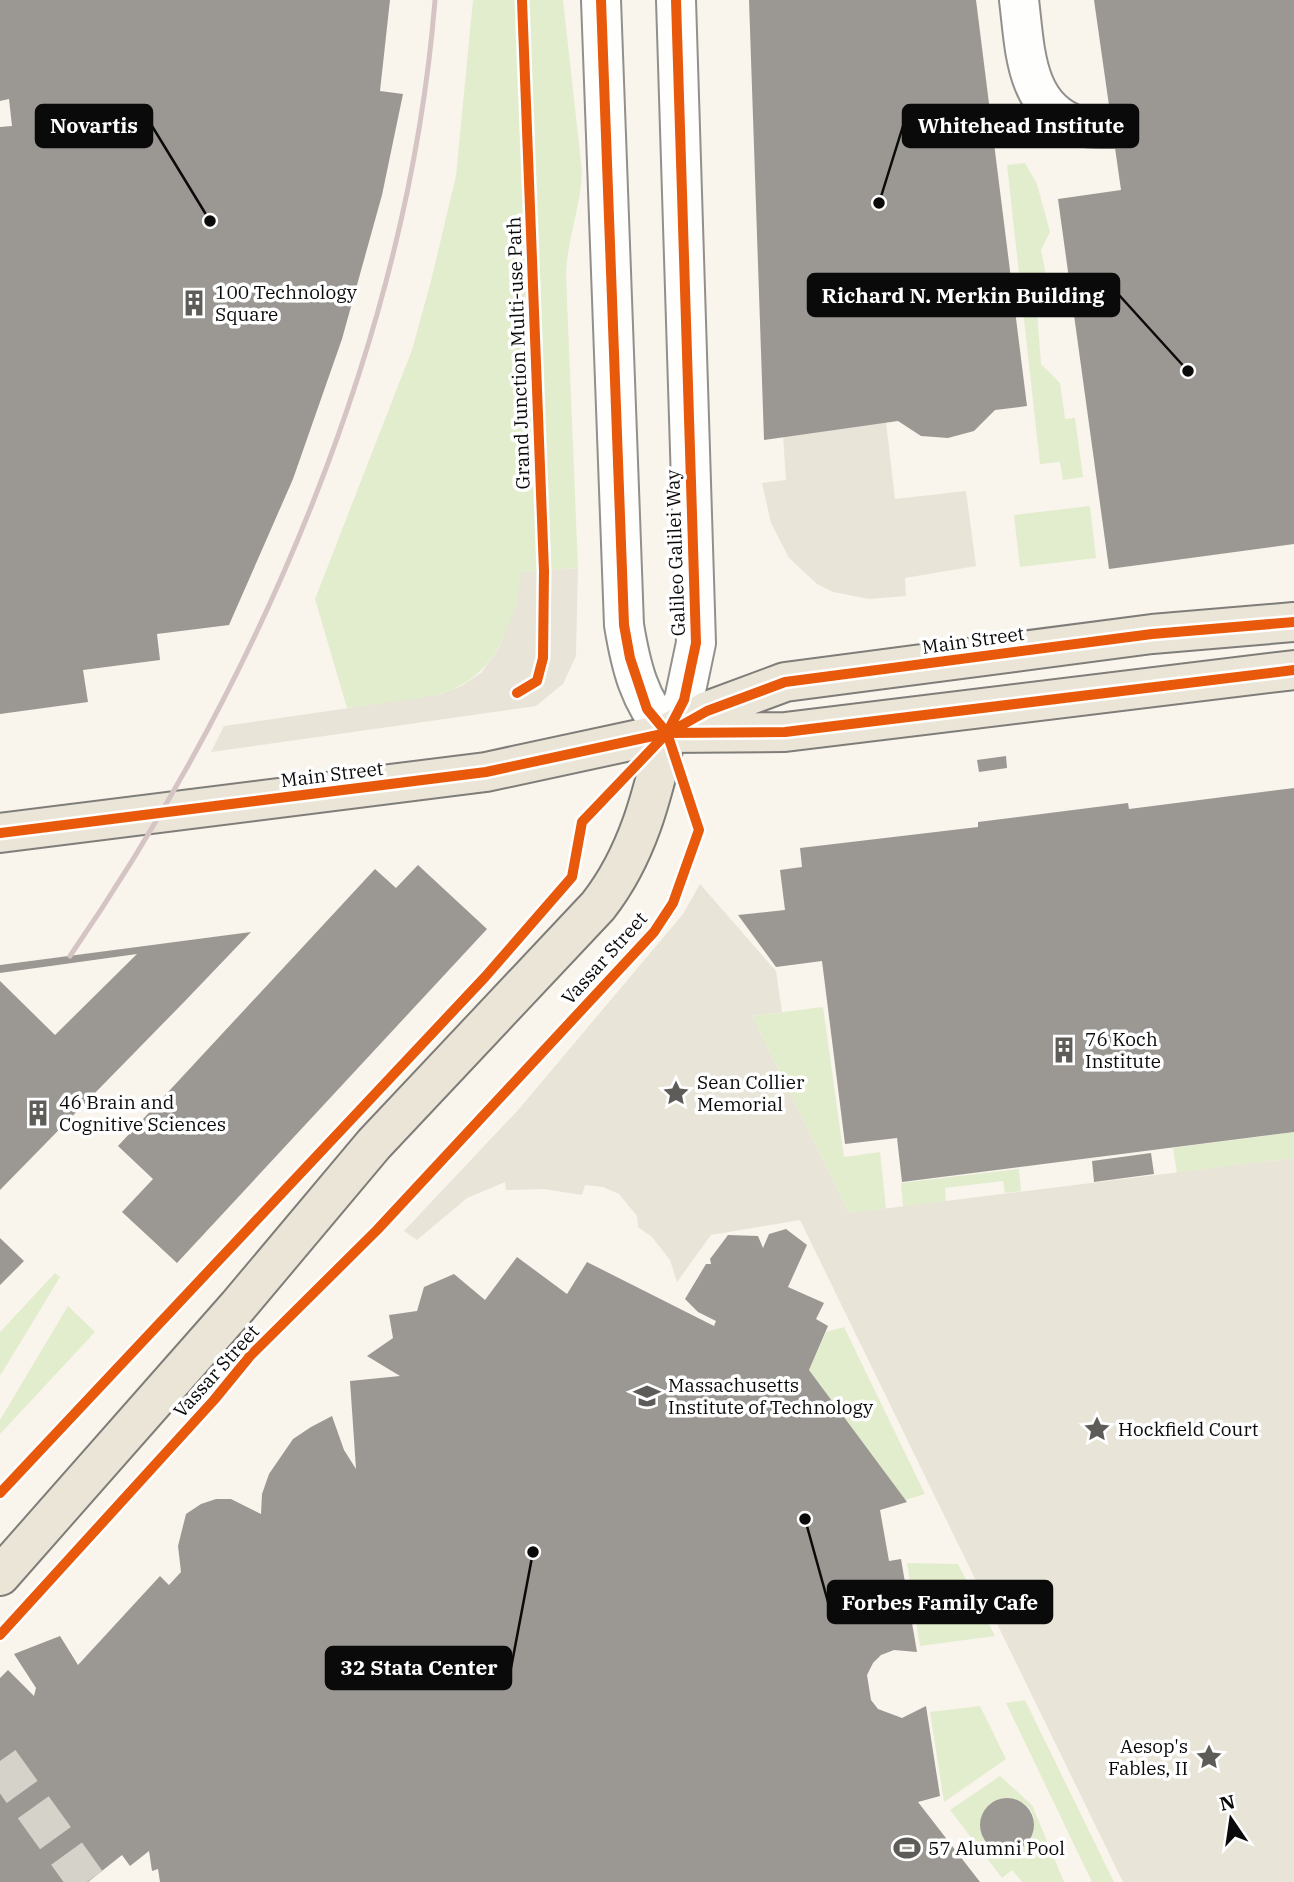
<svg xmlns="http://www.w3.org/2000/svg" width="1294" height="1882" viewBox="0 0 1294 1882" font-family="'IBM Plex Serif',serif">
<style>
.green{fill:#e2edcd;fill-rule:evenodd}
.plaza{fill:#e9e4d8}
.building{fill:#9b9893}
.lines{fill:none;stroke-linecap:round;stroke-linejoin:round}
.minor-tunnel{stroke:#d5d2ca;stroke-width:38;stroke-dasharray:38 19;stroke-linecap:butt}
.minor-casing{stroke:#92908c;stroke-width:42}
.major-casing{stroke:#7f7d79;stroke-width:42}
.minor{stroke:#fefefc;stroke-width:38}
.major{stroke:#ebe5d7;stroke-width:38}
.rail{stroke:#d5c4c4;stroke-width:5}
.cycleway-casing{stroke:#fff;stroke-width:15}
.cycleway{stroke:#e8590c;stroke-width:10}
.labels{text-anchor:middle;dominant-baseline:central;stroke-width:7;stroke-linejoin:round;paint-order:stroke}
.poi-label{font-size:19px;fill:#0a0a0a;stroke:#fff;text-anchor:start}
.street-label{font-size:19px;fill:#0a0a0a;stroke:#fff}
.leader{fill:none;stroke:#0a0a0a;stroke-width:2.5}
.callout-dot{fill:#0a0a0a;stroke:#fff;stroke-width:2.5}
.callout{fill:#0a0a0a;stroke:#0a0a0a;stroke-width:2.5}
.callout-label{font-size:21px;text-anchor:middle;font-weight:bold;fill:#fff}
</style>
<rect width="100%" height="100%" fill="#f9f5ec"/>
<!-- green -->
<path class="green" d="M473,0h90l19,171c-1,36 -15,68 -16,104l12,293 -57,4c0,22 -7,43 -16,63 -31,68 -91,66 -158,73l-32,-109 97,-249 19,-69 25,-105z
M1025,163l12,21 13,48 -9,18 10,50 -14,11 4,53 19,19 5,36 10,-1 8,59 -20,3 -3,-18 -20,2 -33,-299z
M1090,506l6,52 -76,9 -6,-52z
M823,1007l21,150 36,-5 6,57 -37,4 -97,-197z
M1294,1132v26l-117,15 -4,-25z
M1019,1169l2,22 -16,2 -2,-12 -58,7 1,13 -43,6 -2,-24z
M55,1273l5,4 -60,99v-44z
M68,1306l27,26 -95,102v-14z
M844,1327l81,167 -20,6 -96,-130 17,-38z
M907,1563l51,1 37,72 -75,10z
M1025,1700l89,182h-22l-86,-179z
M980,1706l26,53 -62,43 -14,-90z
M1000,1776l32,29 32,77h-42l-10,-12 -10,8 -52,-68zM1003,1798c64,3 13,84 -17,43 -13,-18 0,-36 17,-43z"/>
<!-- plaza -->
<path class="plaza" d="M886,422l9,77 71,-8 10,75 -71,12 1,18 -37,3 -36,-7 -16,-8 -28,-26 -18,-35 -9,-40 24,-3 -3,-44z
M578,568l-2,88 -13,28 -27,22 -325,46 13,-26 215,-31 22,-9 20,-13 18,-25 18,-45 4,-31z
M700,884l76,87 6,41 -30,4 97,197 445,-55v724h-171l-323,-662 -89,15 -34,47 -7,-22 -18,-23 -14,-10 -1,-11 -18,-22 -16,-7 -18,-2 -3,10 -38,-6 -38,1 -1,-8 -38,16 -50,42 -13,-9 115,-122 164,-195z"/>
<!-- building -->
<path class="building" d="M0,0h390l-10,91 23,3 -21,101 -40,144 -49,140 -64,146 -72,9 3,26 -77,10 5,32 -88,12v-587l12,-1 -3,-27 -9,2z
M749,0h227l51,406 -32,4 -21,21 -26,7 -27,-2 -23,-15 -134,19z
M1094,0h200v544l-185,25 -51,-370 63,-9z
M1006,756l1,12 -28,4 -2,-12z
M1294,788v344l-392,50 -5,-44 -52,6 -23,-183 -46,6 -38,-52 47,-5 -5,-40 22,-3 -2,-19 178,-21v-5l150,-19 1,6z
M418,865l69,64 -310,334 -55,-51 31,-33 -35,-33 257,-277 21,19z
M251,932l-66,69 -185,189v-209l55,54 82,-81 -137,19v-8z
M1151,1153l3,21 -60,8 -2,-21z
M786,1229l21,16 -19,42 36,16 -8,16 12,7 -19,44 98,132 -27,8 9,51 12,-2 16,93 -23,-2 -13,5 -8,8 -6,12 4,25 7,9 24,9 24,-12 14,90 -22,6 62,80h-820l-2,-13 -6,2 -3,-20 -19,15 -8,-11 -34,27h-88v-204l8,-8 26,26 2,-8 -22,-34 46,-18 18,29 82,-89 9,9 12,-13 -3,-26 8,-32 15,-10 15,-5h15l30,15 1,-20 7,-20 24,-35 18,-12 21,-11 12,34 12,19 -6,-88 50,-5 -33,-20 26,-18 -4,-23 28,-4 7,-24 30,-13 31,26 32,-43 50,37 20,-32 127,64 2,-5 -18,-9 -13,-13 21,-35h5l-1,-5 18,-24 30,1 5,12 6,-14z
M0,1238l24,23 -24,24z
M980 1825a27 27 0 1 1 54 0a27 27 0 1 1-54 0Z"/>
<g class="lines">
<!-- minor-tunnel -->
<path class="minor-tunnel" d="M0,1761l87,121"/>
<!-- minor casing -->
<g class="minor-casing">
<path id="minor" d="M601,0l23,625c7,42 15,75 43,108l17,-33 12,-57 -20,-643
M1019,0c6,47 5,109 60,126 10,3 23,2 33,2"/>
</g>
<!-- major casing -->
<g class="major-casing">
<path id="major" d="M670,732l37,-21 78,-29 367,-48 142,-12
M0,833l486,-61 181,-39 118,-1 509,-62
M0,1576l238,-270 136,-162 224,-238c40,-51 54,-110 69,-173"/>
</g>
<!-- minor -->
<use href="#minor" class="minor"/>
<!-- major -->
<use href="#major" class="major"/>
<!-- rail -->
<path class="rail" d="M70,956c190,-277 338,-619 365,-956"/>
<!-- cycleway casing -->
<g class="cycleway-casing">
<path id="cycleway" d="M517,693l20,-12 6,-23 1,-87 -22,-571
M668,733l39,-22 78,-29 367,-48 142,-12
M0,833l486,-61 181,-39 118,-1 509,-62
M0,1493l485,-516 87,-100 10,-55 85,-89 17,-33 12,-57 -20,-643
M0,1635l214,-235 36,-44 127,-126 277,-298 19,-29 26,-73 -32,-97 -20,-24 -17,-51 -6,-33 -23,-625"/>
</g>
<!-- cycleway -->
<use href="#cycleway" class="cycleway"/>
</g>
<!-- icons -->
<defs>
<g id="building-bare" transform="scale(2.1)"><path d="M-4-6H4V6H1V3H-1V6H-4ZM-2.5-4.3h1.7v1.8h-1.7ZM.8-4.3h1.7v1.8H.8ZM-2.5-1h1.7V.8h-1.7ZM.8-1h1.7V.8H.8Z" fill="#5e5c59" stroke="#fff" stroke-width="2.5" paint-order="stroke"/></g>
<g id="sight-bare" transform="scale(2.1)"><path d="M0-6L1.8-2.2L6-1.7L2.9 1.2L3.7 5.4L0 3.3L-3.7 5.4L-2.9 1.2L-6-1.7L-1.8-2.2Z" fill="#5e5c59" stroke="#fff" stroke-width="2.5" paint-order="stroke"/></g>
<g id="university-bare" transform="scale(2.1)"><path d="M0-5L7-2L0 1L-7-2ZM-4 1L0 2.5L4 1V4Q0 6-4 4Z" fill="#5e5c59" stroke="#fff" stroke-width="2.5" paint-order="stroke"/></g>
<g id="stadium-bare" transform="scale(2.1)"><path d="M0-5a6.5 5 0 1 0 0 10a6.5 5 0 1 0 0-10ZM-3.5-1.8h7v3.6h-7Z" fill="#5e5c59" stroke="#fff" stroke-width="2.5" paint-order="stroke"/></g>
</defs>
<g fill-rule="evenodd">
<use href="#building-bare" x="194" y="303"/>
<use href="#building-bare" x="1064" y="1050"/>
<use href="#sight-bare" x="676" y="1093"/>
<use href="#building-bare" x="38" y="1113"/>
<use href="#university-bare" x="647" y="1396"/>
<use href="#sight-bare" x="1097" y="1429"/>
<use href="#sight-bare" x="1209" y="1757"/>
<use href="#stadium-bare" x="907" y="1848"/>
</g>
<g class="labels">
<!-- poi labels -->
<g class="poi-label">
<text x="215" y="292">100 Technology<tspan x="215" dy="22">Square</tspan></text>
<text x="1085" y="1039">76 Koch<tspan x="1085" dy="22">Institute</tspan></text>
<text x="697" y="1082">Sean Collier<tspan x="697" dy="22">Memorial</tspan></text>
<text x="59" y="1102">46 Brain and<tspan x="59" dy="22">Cognitive Sciences</tspan></text>
<text x="668" y="1385">Massachusetts<tspan x="668" dy="22">Institute of Technology</tspan></text>
<text x="1118" y="1429">Hockfield Court</text>
<text x="1188" y="1746" text-anchor="end">Aesop's<tspan x="1188" dy="22">Fables, II</tspan></text>
<text x="928" y="1848">57 Alumni Pool</text>
</g>
<!-- street labels -->
<g class="street-label">
<text transform="translate(518 353) rotate(-92)">Grand Junction Multi-use Path</text>
<text transform="translate(675 553) rotate(-92)">Galileo Galilei Way</text>
<text transform="translate(973 640) rotate(-8)">Main Street</text>
<text transform="translate(332 774) rotate(-7)">Main Street</text>
<text transform="translate(604 958) rotate(-48)">Vassar Street</text>
<text transform="translate(216 1371) rotate(-48)">Vassar Street</text>
</g>
</g>
<!-- callouts -->
<path class="leader" d="M879 203L903 126M210 221L152 126M1188 371L1119 295M805 1519L828 1602M533 1552L511 1668"/>
<g class="callout-dot">
<circle cx="879" cy="203" r="7"/>
<circle cx="210" cy="221" r="7"/>
<circle cx="1188" cy="371" r="7"/>
<circle cx="805" cy="1519" r="7"/>
<circle cx="533" cy="1552" r="7"/>
</g>
<g class="callout">
<rect x="903" y="105" width="235" height="42" rx="7"/>
<rect x="36" y="105" width="116" height="42" rx="7"/>
<rect x="808" y="274" width="311" height="42" rx="7"/>
<rect x="828" y="1581" width="224" height="42" rx="7"/>
<rect x="326" y="1647" width="185" height="42" rx="7"/>
</g>
<g class="callout-label">
<text x="1021" y="133">Whitehead Institute</text>
<text x="94" y="133">Novartis</text>
<text x="963" y="303">Richard N. Merkin Building</text>
<text x="940" y="1610">Forbes Family Cafe</text>
<text x="419" y="1675">32 Stata Center</text>
</g>
<!-- north arrow -->
<g transform="translate(1231 1819) rotate(347)" stroke="#ffffff" stroke-width="5" paint-order="stroke">
<path d="M0-5L12 26L0 18L-12 26Z" fill="#0a0a0a"/>
<text y="-10" font-size="19" font-weight="bold" text-anchor="middle" fill="#0a0a0a">N</text>
</g>
</svg>
